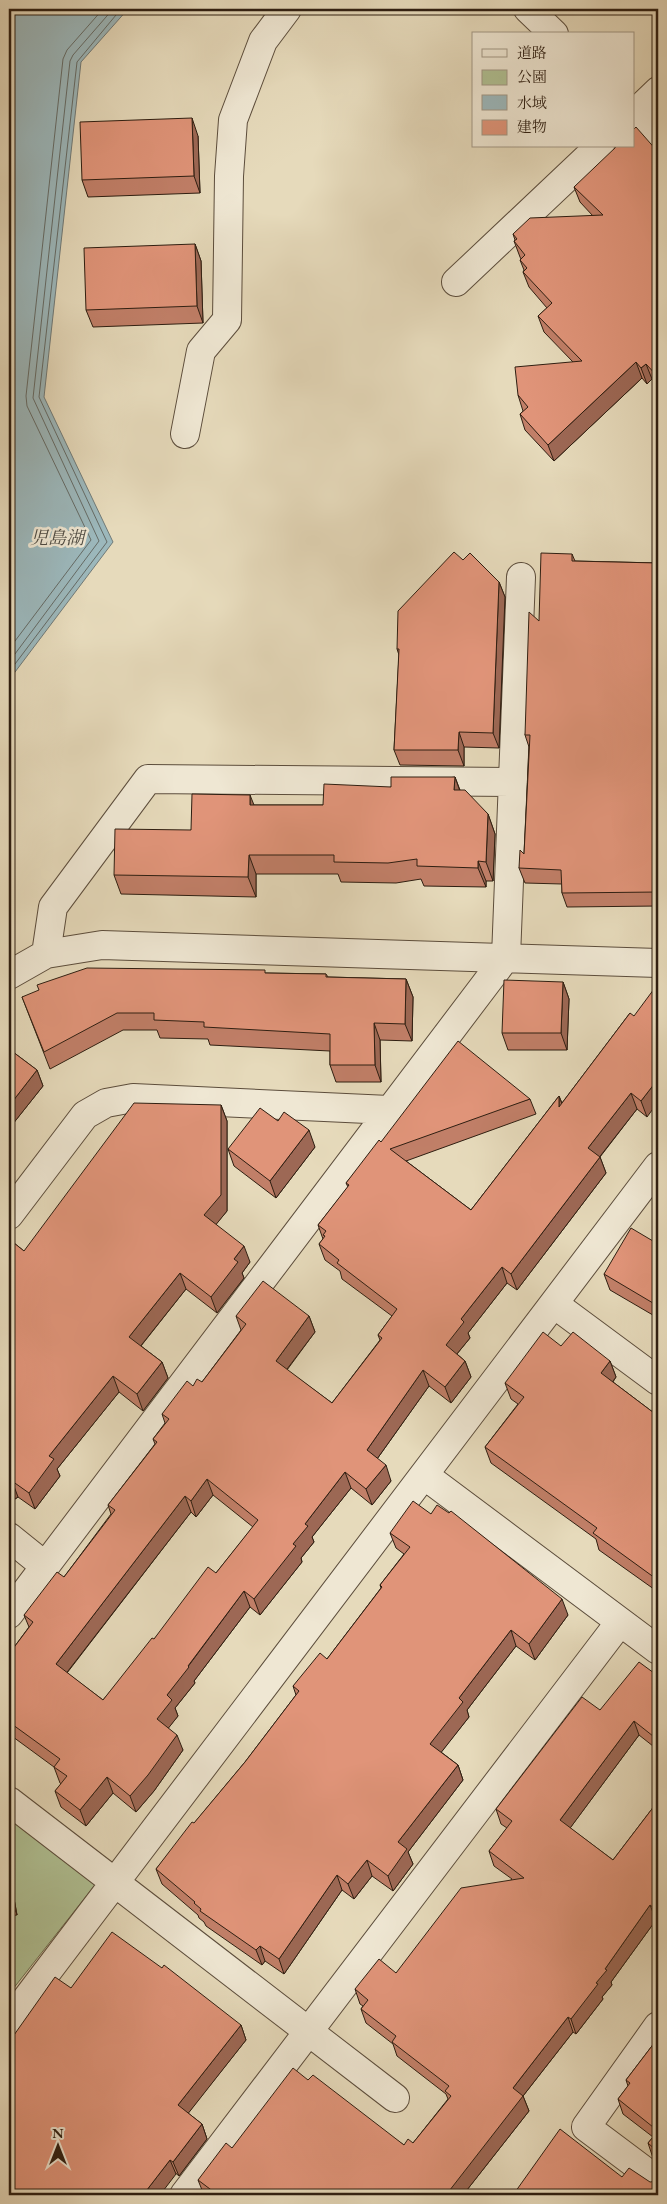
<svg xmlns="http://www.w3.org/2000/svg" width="667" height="2204" viewBox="0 0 667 2204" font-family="'EB Garamond','Noto Serif JP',serif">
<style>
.green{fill:#b0c194;stroke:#6f7052}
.water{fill:#9cb8bc;stroke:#707a78}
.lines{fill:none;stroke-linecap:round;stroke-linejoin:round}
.shore{stroke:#656b66;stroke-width:1}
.minor-casing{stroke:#5c4d3c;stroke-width:30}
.minor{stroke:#efe7d3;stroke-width:28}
.wall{fill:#c17f68;stroke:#2e1e11;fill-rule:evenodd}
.shaded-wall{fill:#9d6855;stroke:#2e1e11}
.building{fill:#e09479;stroke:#2e1e11;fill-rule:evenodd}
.labels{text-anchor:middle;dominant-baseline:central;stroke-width:5;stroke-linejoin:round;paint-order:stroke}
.water-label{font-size:18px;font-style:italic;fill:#4f4c44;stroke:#efe7d3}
</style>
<rect width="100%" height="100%" fill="#e6dabb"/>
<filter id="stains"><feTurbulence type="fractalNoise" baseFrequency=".004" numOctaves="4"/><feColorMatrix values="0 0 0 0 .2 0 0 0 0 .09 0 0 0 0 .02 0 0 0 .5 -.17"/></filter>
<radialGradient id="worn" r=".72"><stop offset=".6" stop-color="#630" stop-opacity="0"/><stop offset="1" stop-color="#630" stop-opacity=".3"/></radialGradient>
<!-- green -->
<path class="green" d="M9,1817l86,68 -86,109z"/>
<!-- water -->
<path class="water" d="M9,9h119l-47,53 -37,335 69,145 -104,138z"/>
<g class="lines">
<!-- shore -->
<path class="shore" d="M9,649l82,-109 -64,-134 -1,-10 37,-337 4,-9 36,-41
M9,662l90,-121 -66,-143 37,-337 3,-6 40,-46
M9,672l98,-130 -68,-145 38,-335 44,-53"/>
<!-- minor casing -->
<g class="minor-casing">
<path id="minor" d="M528,9l26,25
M633,111l25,26
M633,115l25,-24
M456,282l144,-136
M185,434l16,-83 26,-31 2,-144 4,-56 30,-79 24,-32
M46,954l7,-47 95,-128 365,3
M9,975l37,-21 56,-9 556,18
M9,1215l76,-100 21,-12 27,-5 256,12
M554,1304l104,77
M424,1475l234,175
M9,1537l36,29
M9,1614l497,-657 15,-380
M9,1801l386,297
M9,2022l649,-856
M658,2026l-72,101 72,54
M184,2195l436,-573"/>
</g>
<!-- minor -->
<use href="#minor" class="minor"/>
</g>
<!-- wall -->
<path class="wall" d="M198,136l2,57 -112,4 -6,-17z
M658,152v234l-6,-7 -5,5 -5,-6 -88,83 -29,-31 -5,-16 3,-3 -5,-16 55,-33 -29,-30 -6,-16 9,-8 -18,-21 -6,-15 1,-2 -4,-10 1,-1 -1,-2 -6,-16 1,-1 -2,-6 80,-18 -13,-14 -6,-15z
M195,244l6,17 2,62 -110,4 -7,-17z
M572,554l3,7 83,2v343l-91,1 -5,-14v-9l-37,-1 -6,-15 5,-14 5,-107 -4,-12z
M463,560l36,22 6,15 -6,151 -35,-1v19l-64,-1 -6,-15 5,-95 -2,-6z
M455,777l5,13 28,24 7,20 -2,47h-7v6l-62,-1 -3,-7 -25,4 -55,-1 -3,-8h-82v23l-135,-3 -7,-19 77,-45 63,-25h69l68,-18z
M266,973l60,1 2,3 78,2 7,18 -1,44 -32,-1 1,42h-45l-6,-17v-14l-120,-6 -2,-6 -48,-1 -3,-8h-34l-73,39 -28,-72z
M563,982l6,17 -2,51h-59l-6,-17z
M630,1013l17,104 -10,-8 -37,48 6,16 -89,117 -10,-7 -39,50 2,5 -13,16 8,7 6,16 -20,26 -22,-17 -52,73 14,22 -19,24 -21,-17 -39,49 2,5 -13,16 1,4 -42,53 -10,-8 -56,74 1,2 -20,25 3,8 -10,12 15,22 -29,41 -18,21 -23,-19 -27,33 -25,-19 -6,-16 6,-7 -1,-1 -6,-16 -45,-33v-80l20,-27 -5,-12 40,-38 47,-63 -3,-9 47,-61 -2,-5 12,-16 -3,-9 31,-28 9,-4 39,-52 -5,-14h73l6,16 -28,38 45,33 48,-63 -2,-5 14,-19 -50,-37 -2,-8 -15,-11 -6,-16 4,-5 -5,-14 30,-38 -2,-4 35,-41 149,-43 6,15 -130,47 65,49 88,-114 3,7zM213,1495l40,32 -37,46 -62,66 -51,61 -36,-27 124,-161 5,5z
M9,1049l28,21 6,16 -31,39 -1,-1 -2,3z
M221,1105l6,16v90l-11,13 34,38 -8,11 2,5 -27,35 -31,-24 -45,57 21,16 6,16 -25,33 -24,-19 -62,77 3,7 -25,33 -17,-12 -3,2 -6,-5v-255l15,12z
M315,1147l-39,51 -42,-32 -6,-17z
M658,1244v74l-48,-28 -6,-16z
M561,1346l49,15 6,16 -3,5 45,34v176l-59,-42 -3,-11 -105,-76 -6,-16 33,-43 -7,-5 -6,-16z
M390,1533l178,82 -33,45 -19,-14 -49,64 2,7 -28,35 17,13 5,15 -55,72 5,12 -20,27 -21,-15 -18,23 -12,-9 -58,84 -19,-13 -3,4 -56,-39 -2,-4 -5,-4 -1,-3 -36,-31 -6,-15 89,-107 51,-67 -3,-9 34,-27 54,-71 -1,-3 24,-31 -8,-6z
M658,1676v74l-19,-15 -69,93 43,32 45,-59v121l-2,-2 -45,62 1,3 -10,12 1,2 -27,35 -3,-2 -50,64 6,15 -66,84h-259l-6,-15 34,-32 76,-68 96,65 9,-2 35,-44 -2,-5 -49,-38 -4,-12 -27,-21 -5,-14 2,-3 -3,-2 -5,-15 41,-16 116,-94 -18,-13 -5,-15 18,-23 -6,-4 -5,-15 104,-99z
M9,1873l1,4 7,38 -8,1z
M71,1988l170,37 5,15 -58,73 14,11 5,15 -28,37 -165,-141z
M658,2038v124l-5,-4 -5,-15 5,-6 -30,-23 -5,-15 10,-13 -2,-6z"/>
<!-- shaded-wall -->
<path class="shaded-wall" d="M192,118l6,18 2,57 -6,-17z
M195,244l6,17 2,62 -6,-17z
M636,362l6,16 -88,83 -6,-16z
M646,364l6,15 -5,5 -6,-16z
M499,582l6,15 -6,151 -6,-15z
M459,732l5,15v19l-6,-16z
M455,777l7,20 -8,-7z
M250,795l8,20 -8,-10z
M488,814l7,20 -2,47 -7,-19z
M249,855l7,19v23l-8,-20z
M478,861l8,20v6l-8,-19z
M406,979l7,18 -1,44 -7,-17z
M563,982l6,17 -2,51 -6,-17z
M374,1023l6,17 1,42 -6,-17z
M37,1070l6,16 -31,39 -3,-10v-9z
M658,1079v23l-11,15 -6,-16z
M631,1093l6,16 -43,55 -6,-16z
M559,1096l6,16 -6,-5z
M221,1105l6,16v90l-17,21 -6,-17z
M9,1118l2,6 -2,3z
M309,1130l6,17 -39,51 -6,-17z
M600,1157l6,16 -89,117 -6,-16z
M244,1246l6,16 -8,11 2,5 -27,35 -6,-16 23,-38z
M502,1267l5,16 -39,50 2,5 -19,23 -5,-16 15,-26z
M180,1273l6,16 -51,64 -6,-16z
M309,1316l6,16 -34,45 -5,-16z
M465,1361l6,16 -20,26 -6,-16z
M610,1361l6,16 -9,12 -6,-16z
M162,1362l6,16 -25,33 -6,-17z
M423,1370l6,16 -57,80 -5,-16z
M113,1376l6,16 -62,77 3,7 -25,33 -6,-16 20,-37z
M386,1465l5,16 -19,24 -6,-16z
M345,1472l6,16 -39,49 2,5 -13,16 1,4 -42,53 -6,-16 39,-55 12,-20z
M207,1479l6,16 -17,22 -5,-16z
M12,1481l6,16 -3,2 -6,-16z
M185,1496l6,16 -130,168 -5,-16z
M658,1573v13l-3,-8z
M244,1591l6,16 -56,74 1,2 -20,25 3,8 -15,19 -6,-16 10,-24z
M562,1599l6,16 -33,45 -6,-16z
M511,1630l5,16 -49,64 2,7 -33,42 -6,-15 29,-46z
M634,1721l5,14 -74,100 -5,-15z
M177,1735l6,15 -29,41 -18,21 -6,-16z
M458,1765l5,15 -55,72 5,12 -20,27 -5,-15 10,-34z
M107,1777l6,16 -27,33 -6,-16z
M367,1860l5,16 -18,23 -6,-15z
M9,1873l1,4 7,38 -8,-22z
M337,1875l5,15 -58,84 -5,-15z
M650,1905l6,15 -45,62 1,3 -10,12 1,2 -27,35 -5,-15 25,-36 9,-14z
M260,1946l5,15 -3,4 -6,-15z
M568,2017l5,15 -50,64 6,15 -66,84h-17l67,-107z
M241,2025l5,15 -63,80 -5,-15z
M202,2124l5,15 -28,37 -6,-14z
M170,2160l6,14 -16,21h-17z"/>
<!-- building -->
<path class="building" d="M192,118l2,58 -112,4 -2,-58z
M636,127l22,25v41l-3,3 3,3v178l-12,-13 -5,4 -5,-6 -88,83 -28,-31 8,-7 -10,-12 -3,-28 67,-6 -44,-45 14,-13 -29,-31 4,-4 -7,-8 5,-5 -11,-14 3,-2 -4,-5 17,-16 73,-3 -29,-28 43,-41h16v-16z
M195,244l2,62 -111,4 -2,-62z
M454,552l9,8 7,-7 29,29 -6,151 -34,-1 -1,18h-64l5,-101h-2l1,-38z
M541,553l31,1v7l86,2v329l-96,1 -1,-23 -42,-2 1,-18 4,4 6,-119h-5l4,-123 10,9z
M391,777h64l-1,13h11l23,24 -2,48 -8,-1v7l-61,-2v-7l-29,4 -54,-1v-7h-85l-1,22 -134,-2 1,-46 76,1 1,-36 58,1v10h73l1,-21 67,3z
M87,968l178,2v3l61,1v3l80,2 -1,45 -31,-1 1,42h-45v-31l-126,-7v-5l-50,-2v-7h-37l-73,39 -22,-55 17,-7 -2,-5z
M504,980l59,2 -2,51h-59z
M654,989l4,3v87l-17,22 -10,-8 -43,55 12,9 -89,117 -9,-7 -41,52 3,3 -18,23 19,16 -20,26 -22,-17 -56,80 19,15 -20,24 -21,-17 -40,52 3,2 -15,18 3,2 -42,53 -10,-8 -56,75 1,1 -22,28 5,5 -15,19 20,16 -29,40 -18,21 -23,-19 -27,33 -25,-19 12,-15 -13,-9 6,-8 -51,-37v-68l24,-32 -9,-7 33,-43 7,5 51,-67 -7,-5 49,-63 -4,-3 16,-20 -7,-5 25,-33 6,5 4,-7 5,3 44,-58 -10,-8 27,-35 46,35 -33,45 56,42 50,-65 -4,-3 19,-26 -60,-46 2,-3 -20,-16 6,-8 -2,-1 3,-4 -8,-6 31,-40 -3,-2 33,-43 2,2 77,-101 72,58 -140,50 81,61 88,-114v11l71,-94 4,3zM207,1479l51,41 -42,53 -8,-6 -54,72 -2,-1 -49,62 -47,-36 129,-168 6,5z
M9,1049l28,21 -28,36z
M134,1103l87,2v90l-17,20 40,31 -10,13 4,3 -27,35 -31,-24 -51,64 33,25 -25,32 -24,-18 -64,80 5,3 -25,34 -17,-12 -3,2v-244l15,12z
M260,1108l18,13 6,-9 25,18 -39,51 -42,-32z
M631,1228l27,16v62l-54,-32z
M543,1332l18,14 12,-14 37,29 -9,12 57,43v157l-3,5 -62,-45 4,-5 -112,-81 39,-50 -19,-14z
M413,1501l18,13 6,-9 12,8 2,-2 111,88 -33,45 -18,-14 -52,68 4,4 -33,42 28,21 -60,77 9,7 -19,27 -21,-16 -19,24 -11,-9 -58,84 -19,-13 -4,4 -56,-39 1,-2 -7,-6 1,-1 -39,-33 36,-47 2,1 51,-61 54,-71 -6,-5 27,-33 7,6 55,-72 -2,-2 30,-38 -20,-14z
M639,1662l19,14v64l-24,-19 -74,99 53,40 45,-59v110l-8,-6 -45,64 2,1 -11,13 2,1 -27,35 -3,-2 -55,71 10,8 -77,99h-228l-20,-15 28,-37 6,5 61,-80 15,12 5,-5 91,70 4,-6 5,4 38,-47 -6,-5 4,-5 -57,-44 4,-6 -35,-27 7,-9 -13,-11 24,-30 17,14 65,-85 63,-10 -35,-27 23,-30 -16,-12 86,-112 18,13z
M112,1932l50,36 2,-3 77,60 -63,80 24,19 -29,38 -3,-2 -27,35h-134v-164l5,4 41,-58 16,11z
M658,2038v114l-10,-9 10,-12 -40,-32 12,-16 -4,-3z
M560,2129l62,48 7,-9 21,14 8,-1v14h-145z"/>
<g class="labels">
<!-- water labels -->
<g class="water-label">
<text x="57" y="537">児島湖</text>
</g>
</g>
<!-- margin -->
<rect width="667" height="2204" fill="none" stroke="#e6dabb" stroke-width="30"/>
<rect x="10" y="10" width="647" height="2184" fill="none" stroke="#2e1e11" stroke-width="2.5"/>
<rect x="15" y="15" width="637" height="2174" fill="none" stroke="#2e1e11"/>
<!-- legend -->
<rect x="472" y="32" width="162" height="115" fill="#efe7d3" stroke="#a29785"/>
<rect x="482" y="49" width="25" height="8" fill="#efe7d3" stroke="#a29785"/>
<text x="517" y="58" font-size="15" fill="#2e1e11">道路</text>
<rect x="482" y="70" width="25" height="15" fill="#b0c194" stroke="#a29785"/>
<text x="517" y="82" font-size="15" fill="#2e1e11">公園</text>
<rect x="482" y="95" width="25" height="15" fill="#9cb8bc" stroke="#a29785"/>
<text x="517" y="108" font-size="15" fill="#2e1e11">水域</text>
<rect x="482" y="120" width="25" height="15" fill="#e09479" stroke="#a29785"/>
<text x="517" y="132" font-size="15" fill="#2e1e11">建物</text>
<!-- north arrow -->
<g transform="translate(58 2146)" stroke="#efe7d3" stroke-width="4" paint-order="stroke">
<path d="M0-4L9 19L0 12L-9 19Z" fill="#2e1e11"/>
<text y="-8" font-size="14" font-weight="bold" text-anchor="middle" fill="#2e1e11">N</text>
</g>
<rect width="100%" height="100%" filter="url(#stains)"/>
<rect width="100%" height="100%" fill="url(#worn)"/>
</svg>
